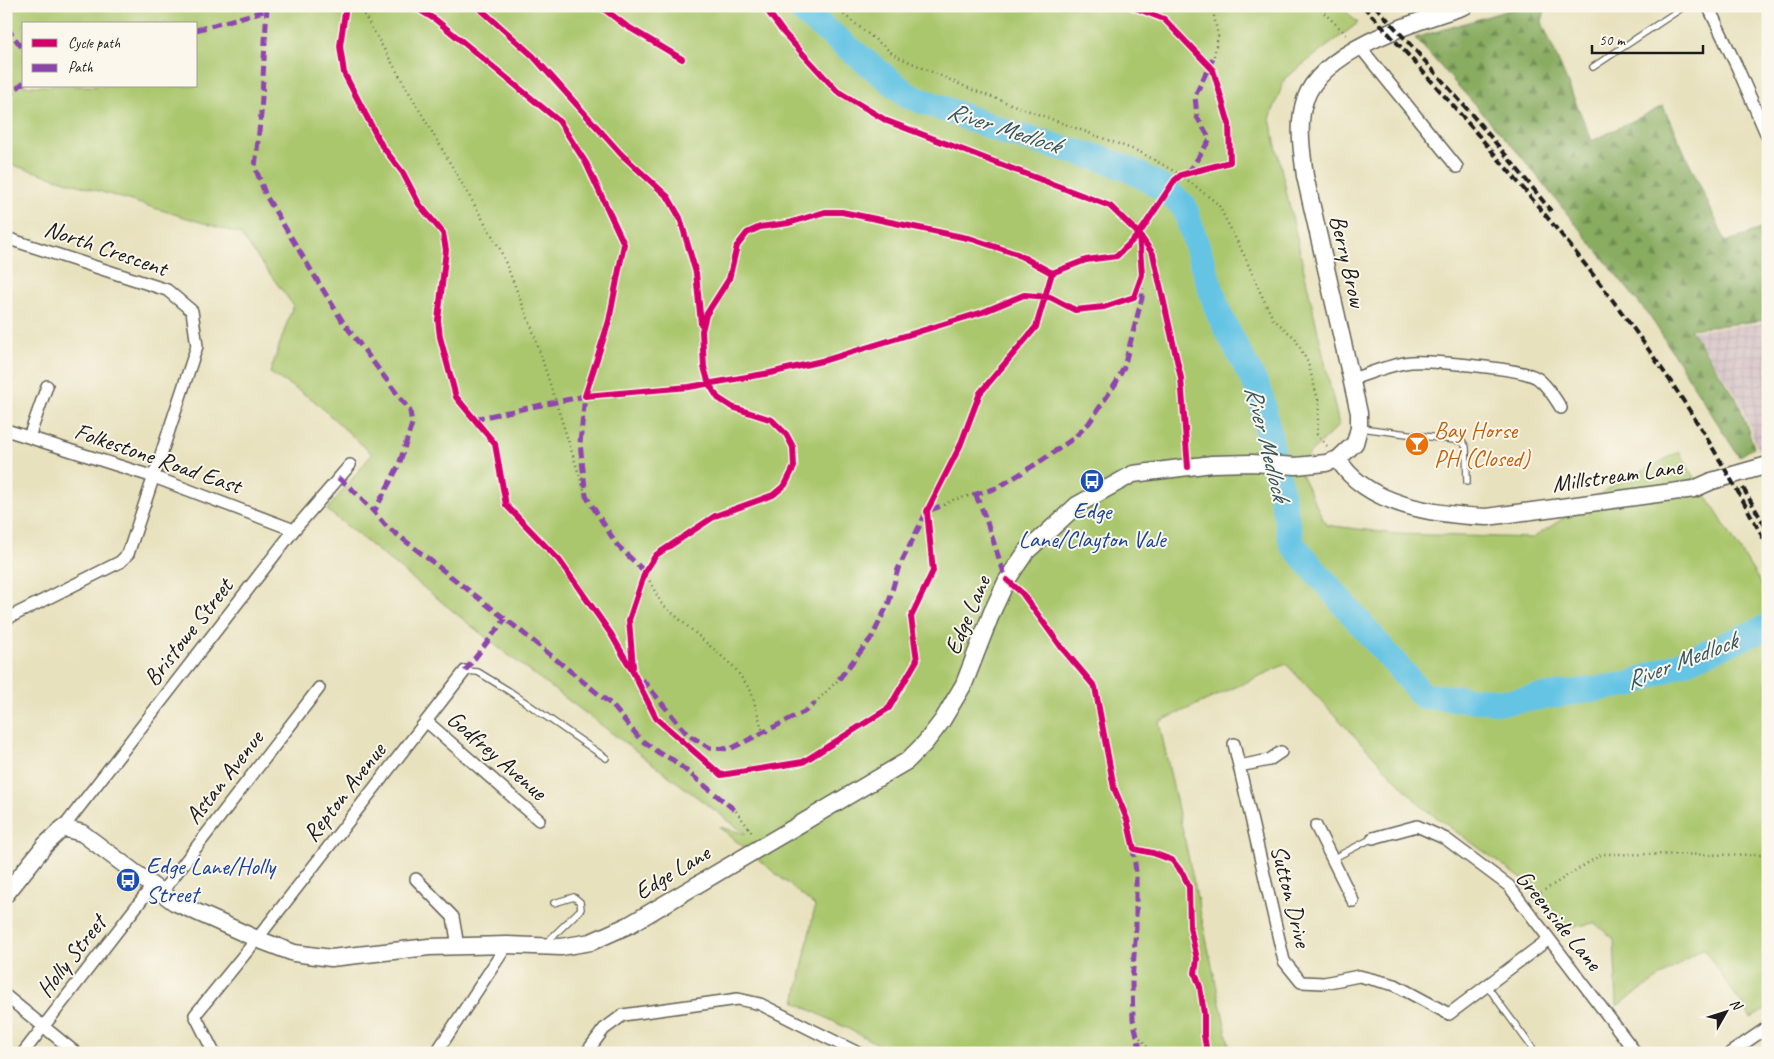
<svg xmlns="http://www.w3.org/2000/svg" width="1774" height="1059" viewBox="0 0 1774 1059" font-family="Caveat,sans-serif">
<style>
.industrial{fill:url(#industrial-grid)}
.green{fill:#abc76e;stroke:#647245;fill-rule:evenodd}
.forest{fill:url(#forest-firs);stroke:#52643e}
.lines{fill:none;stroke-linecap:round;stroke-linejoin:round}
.river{stroke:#65c4e4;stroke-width:26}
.lane-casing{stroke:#636155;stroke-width:8}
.street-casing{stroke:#636155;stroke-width:14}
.secondary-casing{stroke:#636155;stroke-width:19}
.path{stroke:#636155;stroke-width:2.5;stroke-dasharray:1 4;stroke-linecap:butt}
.lane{stroke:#fff;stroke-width:5.5}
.street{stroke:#fff;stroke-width:11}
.secondary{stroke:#fff;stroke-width:16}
.rail{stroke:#1c1c1c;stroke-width:4;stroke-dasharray:8 4;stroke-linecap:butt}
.quiet{stroke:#8e44ad;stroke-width:5;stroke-dasharray:10 5;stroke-linecap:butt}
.cycleway-casing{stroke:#fbf7ec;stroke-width:9}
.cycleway{stroke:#d6006c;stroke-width:6}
.labels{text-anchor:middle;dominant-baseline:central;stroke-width:4;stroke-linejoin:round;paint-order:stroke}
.street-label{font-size:24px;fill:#1c1c1c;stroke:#fbf7ec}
.food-label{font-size:24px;fill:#c56008;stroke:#fbf7ec;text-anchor:start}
.transit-label{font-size:24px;fill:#164399;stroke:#fbf7ec}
.water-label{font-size:25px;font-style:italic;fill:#365762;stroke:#fbf7ec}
</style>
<defs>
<pattern id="industrial-grid" width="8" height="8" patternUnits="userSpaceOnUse" patternTransform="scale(1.25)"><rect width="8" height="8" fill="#d2bec3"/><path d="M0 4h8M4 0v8" fill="none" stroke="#b4a3a7"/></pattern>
<pattern id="forest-firs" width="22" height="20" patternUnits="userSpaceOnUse" patternTransform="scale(1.25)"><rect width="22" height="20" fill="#88ac61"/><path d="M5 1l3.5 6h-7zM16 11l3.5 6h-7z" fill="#6e8b4f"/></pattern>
</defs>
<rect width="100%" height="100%" fill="#fbf7ec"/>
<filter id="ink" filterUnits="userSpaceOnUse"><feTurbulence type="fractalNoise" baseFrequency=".02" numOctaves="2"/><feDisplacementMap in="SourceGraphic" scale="10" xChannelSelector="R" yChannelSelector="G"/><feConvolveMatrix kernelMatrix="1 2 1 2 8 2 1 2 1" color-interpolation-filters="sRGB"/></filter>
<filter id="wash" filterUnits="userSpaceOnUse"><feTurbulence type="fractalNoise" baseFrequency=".0096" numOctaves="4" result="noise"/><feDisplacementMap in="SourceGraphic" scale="20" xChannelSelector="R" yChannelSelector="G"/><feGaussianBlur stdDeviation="1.12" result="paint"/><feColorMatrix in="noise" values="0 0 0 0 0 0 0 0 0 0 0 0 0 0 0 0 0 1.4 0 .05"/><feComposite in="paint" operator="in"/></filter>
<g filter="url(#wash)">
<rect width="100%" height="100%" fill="#e8e1be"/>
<!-- industrial -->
<path class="industrial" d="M1768,323v123l-10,4 -19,-51 -47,-68z"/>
<!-- green -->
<path class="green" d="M6,6h1335l17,17 -73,55 -15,41 69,306 -42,41 29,59 71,9 136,4 78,-51 68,-35 89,143v413l-17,10 -48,-70 -86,58 -3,-67 -20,-16 -32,6 -33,-45 -107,-77 -136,-143 -127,58 72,331h-344l-7,-8 -85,-43 20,-96 -96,-79 27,7 -247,-186 -172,-138 45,-56 -60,-55 -42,-26 23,-68 -53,-71 -234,-71zM24,24h172v62h-172z"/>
<!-- forest -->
<path class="forest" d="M1522,6h24l-4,16 50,119 71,-35 63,136 42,-16v94l-78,9 48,72 16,46 -15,10 -88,-139 -131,-163 -105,-117z"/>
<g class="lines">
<!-- river -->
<path class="river" d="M798,6l5,6 106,84 102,38 95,26 27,11 31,18 20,17 35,108 41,79 32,151 131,152 84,6 124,-18 137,-57"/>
</g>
</g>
<g filter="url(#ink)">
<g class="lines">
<!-- lane casing -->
<g class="lane-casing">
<path id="lane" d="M1593,67l92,-61
M1361,428l101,13 4,6 1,35
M465,671l13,1 31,19 97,67
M1332,859l41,-21
M546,943l35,-34 -1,-7 -6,-5 -20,6
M1487,986l49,67"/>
</g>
<!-- street casing -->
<g class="street-casing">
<path id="street" d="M1708,6l30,63 30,69
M1360,47l97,120
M6,238l161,52 25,21 5,35 -69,208 -8,8 -114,57
M1352,379c19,-6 39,-15 59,-17 20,-1 111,6 126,16 10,7 18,20 24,30
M6,430l148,47 140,53
M29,437l18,-51
M426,721l113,99
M1234,744l50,217 17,21 23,1 35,-7 36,9 54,29 100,-75
M1239,766l30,-6 12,-8
M1316,826l37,75
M63,828l231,-298 56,-65
M1373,838l44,-12 29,13 63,47 127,167
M416,879l37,38 5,29
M161,893l158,-205
M6,996l70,57
M23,1053l130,-168
M214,1053l-19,-38 62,-76 208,-268
M436,1053l71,-108
M586,1053l18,-24 19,-14 115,-16 22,5 98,49
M1730,1053l38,-26"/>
</g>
<!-- secondary casing -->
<g class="secondary-casing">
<path id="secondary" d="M1338,459c28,47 99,56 149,58l207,-28 18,-8 56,-16
M6,894l39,-49 18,-17 19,5 92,69 83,37 37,14 37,5 98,-11 78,-2 54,2 30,-5 38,-17 278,-164 18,-18 17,-22 22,-37 28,-72 15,-32 19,-28 51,-47 56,-31 79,-10 40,-1 44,3 30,-3 12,-4 17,-16 4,-15v-15l-54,-237c-3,-24 -8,-52 0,-76 17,-51 113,-79 160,-94"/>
</g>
<!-- path -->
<path class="path" d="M359,6l141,243 32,79 54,168
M839,6l4,8 53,42 77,34 167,62 41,23 37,29 27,53 16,37 12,25 22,19 13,25 11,40 -2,31 10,12
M1212,6l6,30 -4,20
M1317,6l31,30
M944,505l9,-5 20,-5
M645,572l16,31 73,64 17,24 12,41
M815,703l24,-24
M736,811l17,23
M1532,898l70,-44 166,1
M1137,1034l15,19"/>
<!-- lane -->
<use href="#lane" class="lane"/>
<!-- street -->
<use href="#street" class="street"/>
<!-- secondary -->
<use href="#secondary" class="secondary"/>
<!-- rail -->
<path class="rail" d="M1363,6c46,49 90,99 133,150 56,66 110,132 159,203 42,59 79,124 113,188
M1375,6c61,66 120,134 176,205
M1743,488l25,43"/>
<!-- quiet -->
<path class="quiet" d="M267,6l-6,108 -6,53 11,29 54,89 23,37 67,89 2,13 -13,41 -25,47 11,13 137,107 90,73 28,34 19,14 14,7 63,51
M6,27l18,23
M196,30l71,-20
M6,98l18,-16
M1186,172l5,-3 19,-30 -13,-22 -2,-21 19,-40
M474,419l111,-23 -5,47 6,53 31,49 28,27
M338,478l12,9 24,25
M975,494c14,27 20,57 32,86l3,2
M973,495l24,-7 44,-27 33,-23 15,-15 27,-40 8,-16 18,-69v-10
M465,671l40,-52
M642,679l45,55 23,14 20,1 74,-37 11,-9
M839,679l33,-42 17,-35 9,-33 29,-58 17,-6
M1133,847l3,25v55l-4,56 1,36 8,34"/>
<!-- cycleway casing -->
<g class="cycleway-casing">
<path id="cycleway" d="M346,6l-6,40 4,27 38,73 21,27 16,31 24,29 3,17 -8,70 2,17 16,60 39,47 11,61 53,55 52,74 22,38 23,46 65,57 82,-13 86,-54 28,-48 -6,-43 22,-46 -6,-60 33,-65 20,-53 56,-66 16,-54 34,-13 31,-4 22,-22 36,-54 6,-5 49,-13 -1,-38 -16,-54 -49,-51 -33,-13
M413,6l23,14 123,101 27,42 38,81 -15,77 -24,75 104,-9 81,-14 56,-13 157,-48 41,-17 26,2 25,13 29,-3 30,-10 8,-22 -3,-41
M477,6l56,50 88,98 47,43 12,21 16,55 5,51
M600,6l25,19 57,34
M764,6l19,26 54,59 50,30 223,85 29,28 14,20 28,124 7,89
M1007,580l15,13 40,55 33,39 19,101 13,31 7,30 19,4 19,7 11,14 6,13 1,40 7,32 -2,14 5,14 4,27v21l3,18
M633,667l-4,-47 16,-48 11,-17 59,-39 58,-21 12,-10 9,-18 -1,-20 -7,-13 -14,-14 -40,-13 -14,-9 -9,-14 -5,-17 -2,-36 4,-16 23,-36 8,-33 10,-13 13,-6 29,-4 36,-11h17l130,27 45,15 35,19"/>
</g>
<!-- cycleway -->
<use href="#cycleway" class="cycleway"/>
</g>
</g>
<!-- icons -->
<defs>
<g id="bar-disc" transform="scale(1.25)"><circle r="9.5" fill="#e8710a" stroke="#fbf7ec"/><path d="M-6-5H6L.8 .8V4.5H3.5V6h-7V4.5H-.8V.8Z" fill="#fff"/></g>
<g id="bus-disc" transform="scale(1.25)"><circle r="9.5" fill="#1a4fb4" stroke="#fbf7ec"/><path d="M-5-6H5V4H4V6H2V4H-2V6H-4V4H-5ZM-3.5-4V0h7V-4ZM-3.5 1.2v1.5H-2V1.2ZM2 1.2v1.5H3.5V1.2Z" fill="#fff"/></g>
</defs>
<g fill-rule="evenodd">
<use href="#bar-disc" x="1417" y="444"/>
<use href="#bus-disc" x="1092" y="481"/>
<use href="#bus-disc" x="128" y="880"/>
</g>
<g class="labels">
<!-- street labels -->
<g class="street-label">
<text transform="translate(106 248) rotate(19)">North Crescent</text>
<text transform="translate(1348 261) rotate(77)">Berry Brow</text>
<text transform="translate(158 458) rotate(19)">Folkestone Road East</text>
<text transform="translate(1617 475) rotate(-8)">Millstream Lane</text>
<text transform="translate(967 615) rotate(-67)">Edge Lane</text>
<text transform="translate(188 632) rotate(-52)">Bristowe Street</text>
<text transform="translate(497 755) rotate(41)">Godfrey Avenue</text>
<text transform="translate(224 777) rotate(-52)">Astan Avenue</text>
<text transform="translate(344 792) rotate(-52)">Repton Avenue</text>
<text transform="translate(672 872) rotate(-31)">Edge Lane</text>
<text transform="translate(1291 896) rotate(76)">Sutton Drive</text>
<text transform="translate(1559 920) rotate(51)">Greenside Lane</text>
<text transform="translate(71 956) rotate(-52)">Holly Street</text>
</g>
<!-- food labels -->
<g class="food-label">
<text x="1434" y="430">Bay Horse<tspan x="1434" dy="28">PH (Closed)</tspan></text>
</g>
<!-- transit labels -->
<g class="transit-label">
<text x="1092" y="511">Edge<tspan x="1092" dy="28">Lane/Clayton Vale</tspan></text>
<text x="146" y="866" text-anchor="start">Edge Lane/Holly<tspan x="146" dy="28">Street</tspan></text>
</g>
<!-- water labels -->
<g class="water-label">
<text transform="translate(1004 128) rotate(18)">River Medlock</text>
<text transform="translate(1267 443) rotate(76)">River Medlock</text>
<text transform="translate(1681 661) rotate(-21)">River Medlock</text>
</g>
</g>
<!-- margin -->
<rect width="1774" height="1059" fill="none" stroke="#fbf7ec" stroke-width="25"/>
<!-- legend -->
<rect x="22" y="22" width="175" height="65" fill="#fbf7ec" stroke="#a29f99"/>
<rect x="32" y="39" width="25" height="8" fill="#d6006c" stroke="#a29f99"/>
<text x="68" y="48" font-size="15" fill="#1c1c1c">Cycle path</text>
<rect x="32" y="64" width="25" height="8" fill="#8e44ad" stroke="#a29f99"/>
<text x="68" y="72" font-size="15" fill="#1c1c1c">Path</text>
<!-- north arrow -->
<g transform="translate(1726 1012) rotate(51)" stroke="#fbf7ec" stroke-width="4" paint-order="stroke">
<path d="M0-4L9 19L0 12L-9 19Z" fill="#1c1c1c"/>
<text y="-8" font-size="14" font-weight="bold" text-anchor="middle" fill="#1c1c1c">N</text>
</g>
<!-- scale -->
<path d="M1592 45v8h111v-8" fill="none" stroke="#1c1c1c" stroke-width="2.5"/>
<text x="1599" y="45" font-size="15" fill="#1c1c1c" stroke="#fbf7ec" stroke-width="4" paint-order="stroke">50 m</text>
</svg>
